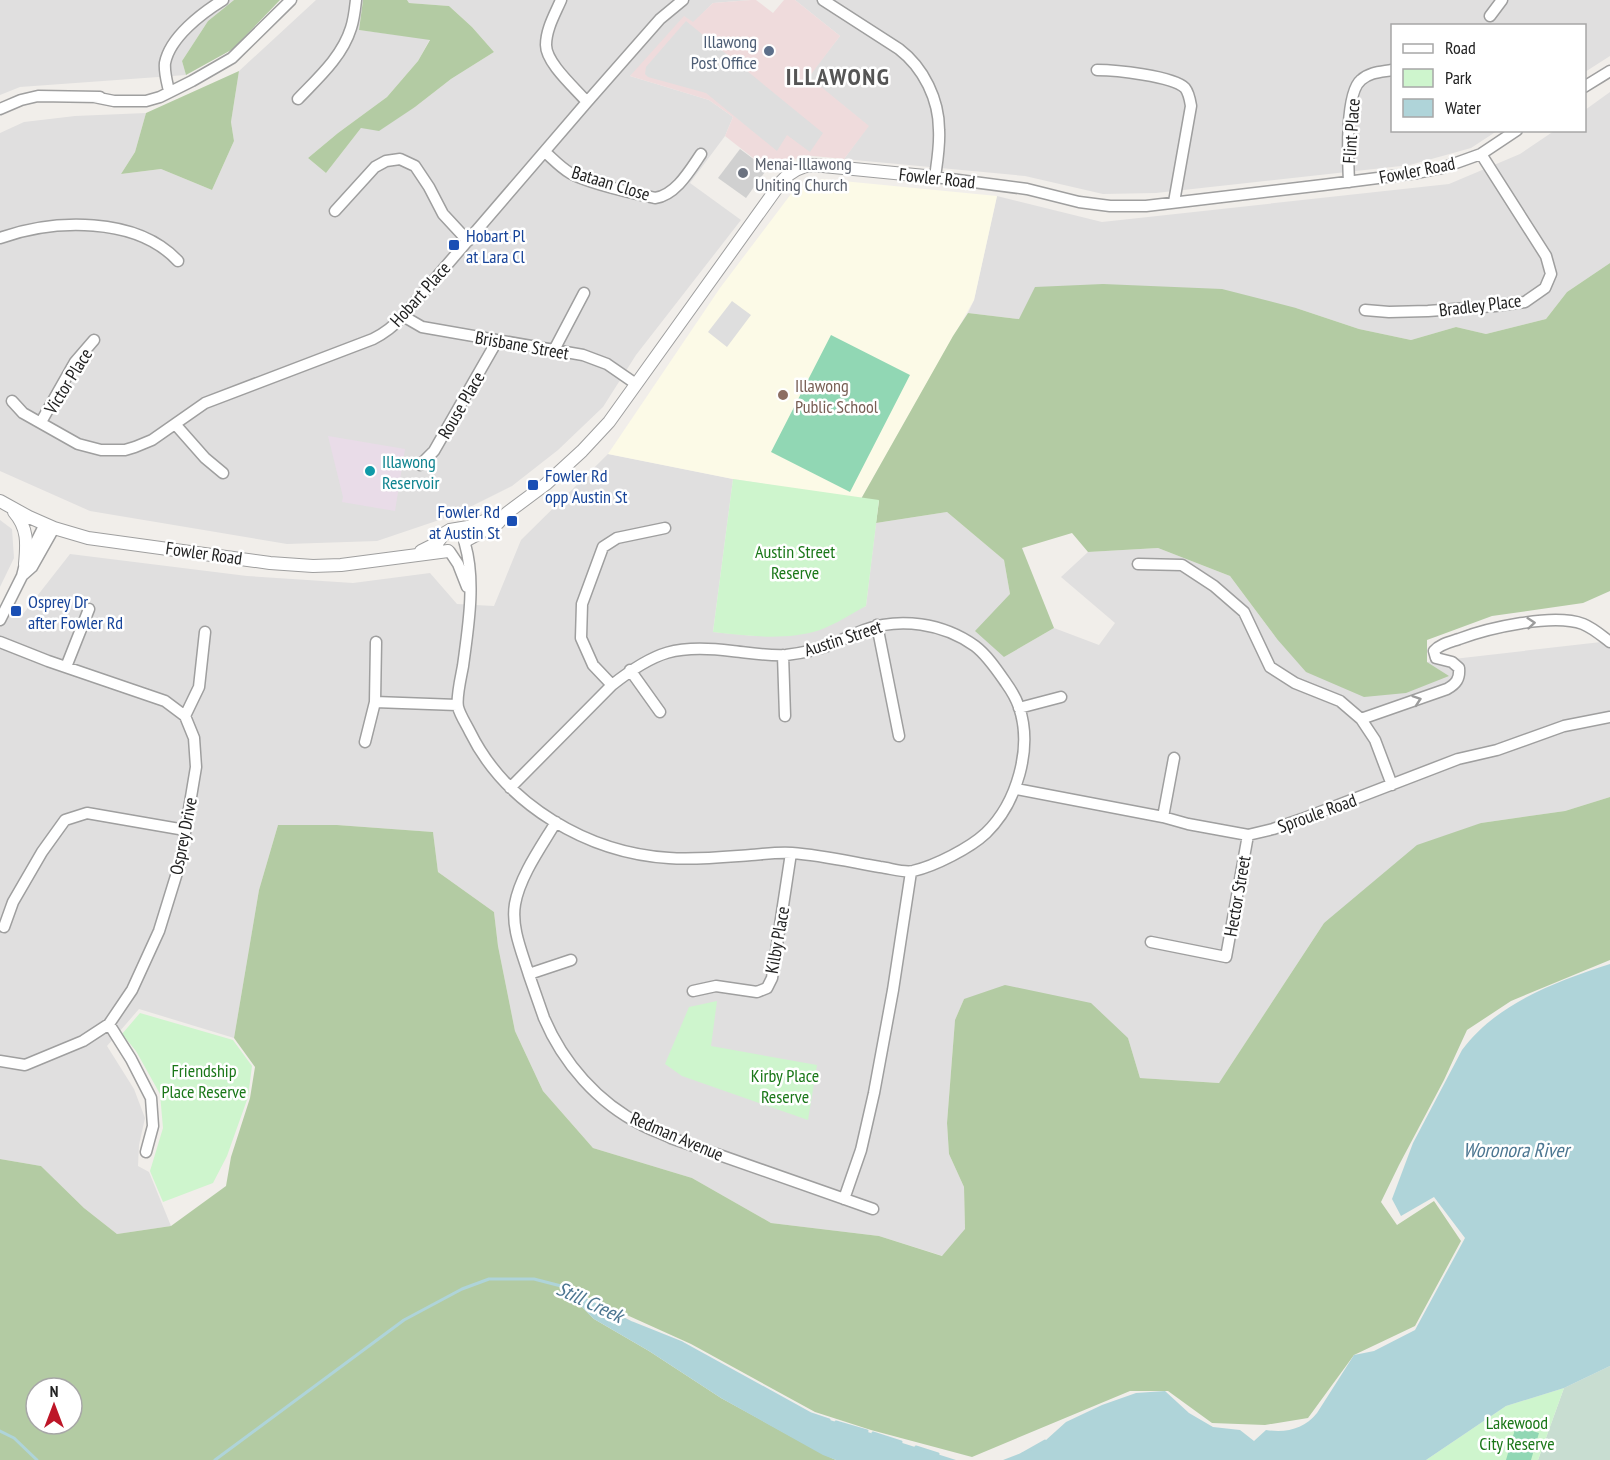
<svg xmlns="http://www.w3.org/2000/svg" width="1610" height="1460" viewBox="0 0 1610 1460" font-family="'PT Sans Narrow',sans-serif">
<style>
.residential{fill:#e0dfdf}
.commercial{fill:#efdbdc}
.industrial{fill:#e9dce8}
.education{fill:#fcfae7}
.religious{fill:#d0d0d0}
.forest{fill:#b3cba3;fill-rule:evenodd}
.wetland{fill:#c8ddd1}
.park{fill:#cef5cd}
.pitch{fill:#91d7b4}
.parking{fill:#dedede}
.water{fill:#afd4d9}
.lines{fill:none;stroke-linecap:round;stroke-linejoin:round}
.stream{stroke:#afd4d9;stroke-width:3}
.minor-casing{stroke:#9f9f9f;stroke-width:13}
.tertiary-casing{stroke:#9f9f9f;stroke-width:14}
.minor{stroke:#fff;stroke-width:10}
.tertiary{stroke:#fff;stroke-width:12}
.oneway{stroke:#9c9c9c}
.service-dot{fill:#5c6f8a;stroke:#fff;stroke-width:2}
.worship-dot{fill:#6b7280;stroke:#fff;stroke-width:2}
.transit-dot{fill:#1a4fb4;stroke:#fff;stroke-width:2}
.education-dot{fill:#8d6e63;stroke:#fff;stroke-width:2}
.culture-dot{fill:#0f9aa8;stroke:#fff;stroke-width:2}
.labels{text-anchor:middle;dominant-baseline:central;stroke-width:5;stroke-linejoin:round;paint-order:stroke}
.service-label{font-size:18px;fill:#4e5e75;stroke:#fff;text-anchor:end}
.street-label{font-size:18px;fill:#222;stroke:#fff}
.worship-label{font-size:18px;fill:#5b616d;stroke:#fff;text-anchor:start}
.transit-label{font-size:18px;fill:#164399;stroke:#fff;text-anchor:start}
.education-label{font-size:18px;fill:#785e54;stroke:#fff;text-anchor:start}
.culture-label{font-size:18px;fill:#0d838f;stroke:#fff;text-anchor:start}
.park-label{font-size:18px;fill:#1a7718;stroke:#fff}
.water-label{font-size:20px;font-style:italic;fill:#4c7691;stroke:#fff}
.district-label{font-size:24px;font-weight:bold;letter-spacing:1.5px;fill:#555;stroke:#fff}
</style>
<rect width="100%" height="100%" fill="#f1eeea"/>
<!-- residential -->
<path class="residential" d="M0,0h234l-26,21 -26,40 4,14 -166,12 -20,8z
M316,0h47l-4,30 71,9 -12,22 -31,36 -49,36 -30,25 18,15 35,-45 54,-21 36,-28 43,-27 -22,-25 -23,-21 -40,-3 -2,-3h343l-37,3 -20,20 -63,53 79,24 24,17 -8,19 -35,47 51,37 -105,135 -33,52 -45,43 -46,36 -58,29 -77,26 -90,3 -197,-33 -90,-40v-338l24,-11 51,-6 71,-3 -11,39 -14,22 40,-5 51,21 22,-49 -3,-19 8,-51z
M795,0h815v56l-25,16 -1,-46h-192v104l105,1 -26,17 -61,17 -254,28 -53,1 -78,-18 -181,-17 24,-33 -60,-49 32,-41z
M1610,92v171l-43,29 -21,27 -60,15 -30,-7 -45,13 -52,-11 -63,-21 -277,11 -51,-6 6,-13 23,-104 105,26 347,-38 71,-30 34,-23 30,-1 1,-20z
M608,454l125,25 -20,153 42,4h34l77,-30 10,-83 71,-11 57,48 6,34 -6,63 50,-29 45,17 16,-22 -54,-46 27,-25 70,-4 72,28 47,63 171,37 -21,-14 183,-21v156l-45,14 -84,12 -157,100 -105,160 -79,-5 -12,-40 -164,-39 -9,21 -8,103 2,31 15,33 1,43 -22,26 -64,-20 -108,-13 -79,-45 -99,-30 -50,-57 -28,-60 -17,-85 -4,-34 -56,-40 -5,-40 -96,-7h-59l-19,65 -25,148 -95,-29 -32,37 27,43 11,29 -6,27 -1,21 11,6 22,54 -54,8 -33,-26 -43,-42 -41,-7v-553l23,8 47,-60 177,22 106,7 77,-10 27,31 37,2 27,-66z
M0,520l12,9 2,29 -14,29z"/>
<!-- commercial -->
<path class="commercial" d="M751,0h5l17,13 11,-13h11l45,36 -31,41 60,49 -25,33 -41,-4 -32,17 -46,-36 8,-19 -24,-17 -79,-24 54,-60 9,6 20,-19z"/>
<!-- industrial -->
<path class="industrial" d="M328,436l77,13 -10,62 -53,-9 1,-5z"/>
<!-- education -->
<path class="education" d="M822,179l175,17 -23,104 -113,199 -128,-20 -125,-25 112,-166 74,-98z"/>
<!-- religious -->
<path class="religious" d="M740,149l27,20 -21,29 -28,-20z"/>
<!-- forest -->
<path class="forest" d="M234,0h46l-47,49 -47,26 -4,-14 26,-40z
M363,0h44l2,3 40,3 23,21 22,25 -43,27 -36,28 -36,24 -18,-3 -35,45 -18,-15 30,-25 49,-36 31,-36 12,-21 -71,-10z
M239,71l-8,51 3,19 -22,49 -51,-21 -40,5 14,-22 11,-39z
M1610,263v328l-27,12 -91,13 -65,24v22l22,14 -43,17 -42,4 -58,-25 -29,-33 -47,-63 -72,-28 -70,4 -16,-19 -50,15 32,80 -50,29 -29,-26 35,-37 -6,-34 -57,-48 -71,11 3,-22 -18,-2 92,-163 15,-23 51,6 16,-32 68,-3 119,5 74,19 63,21 52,11 45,-13 30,7 60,-15 21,-27z
M1610,797v163l-99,41 -44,29 -23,50 -45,85 -18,37 16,23 37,-24 27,40 -46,85 -61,29 -46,63 -43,7 -53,-2 -44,-32h-38l-158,66 -101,-27 -56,-18 -124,-68 -124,-56 14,18 13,13 55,32 72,47 102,56 13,6h-836v-301l41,7 43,42 33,26 54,-8 55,-40 5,-29 19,-59 5,-31 -21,-29 25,-148 19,-65h59l96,7 5,40 56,40 4,34 17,85 28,60 50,57 99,30 79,45 108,13 63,20 23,-27 -1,-42 -15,-33 -2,-31 8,-103 9,-21 41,-14 86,18 37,35 12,40 79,5 105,-160 93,-78 64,-22 84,-12zM36,1388h36v36h-36z"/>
<!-- wetland -->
<path class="wetland" d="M1610,1366v94h-72l26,-72z"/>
<!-- park -->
<path class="park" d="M733,479l146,21 -13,106c-15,8 -30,18 -46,24 -35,11 -71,6 -107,2z
M717,1001l-6,45 106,19 -9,55 -126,-44 -17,-12 24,-57z
M140,1013l93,27 19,26 -4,31 -21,59 -14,27 -50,19 -13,-31 13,-43 -3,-34 -24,-43 -14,-17z
M1564,1388l-26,72h-112l80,-54z"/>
<!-- pitch -->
<path class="pitch" d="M831,335l79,40 -60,117 -79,-40z
M1516,1426l23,7 -8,27h-25z"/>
<!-- parking -->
<path class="parking" d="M686,21l137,112 -13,19 -23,-17 -10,16 -71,-58 -58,-16 -3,-3 1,-7z
M732,301l19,14 -24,32 -19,-15z"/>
<!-- water -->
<path class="water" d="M1610,964v402l-46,22 -58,18 -80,54h-423l31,-12 12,-8 20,-18 36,-17 34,-12 29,-2 24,22 24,14 27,3 14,11 12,-11c21,3 38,-1 51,-17l37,-58 20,-4 41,-21 50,-92 -31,-41 -33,19 -9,-17 21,-56 49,-93c35,-47 93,-68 148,-86z
M565,1287l12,8 55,28 50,20 129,71 145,46h-120l-13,-5 -102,-57 -72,-47 -55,-32 -13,-13z"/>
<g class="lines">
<!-- stream -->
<path class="stream" d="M836,1422l31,9
M0,1431l14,7 23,22
M873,1433l28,9
M916,1447l22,7
M1022,1454l23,-13
M215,1460l189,-140 58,-31 27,-10h45l31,8 12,8 55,28 50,20 129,71 18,6"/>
<!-- minor casing -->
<g class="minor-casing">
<path id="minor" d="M561,0c-6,14 -15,29 -15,45 0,18 29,43 41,57
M823,0l76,49c25,19 40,51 40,81 1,16 -2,32 -4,47l92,12 52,13 31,4h36l177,-21 94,-12 25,-5 39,-14 36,-24
M1490,16l12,-16
M1097,70c18,0 76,6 88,18 4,5 5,12 6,18l-17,96
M1584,87l26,-16
M169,91c-2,-9 -5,-19 -4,-28 5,-26 37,-50 58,-63
M94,97l20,4h32l14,-4 32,-16 40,-23 59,-58
M298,99c20,-21 44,-42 53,-71 3,-9 4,-19 5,-28
M0,109l21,-9 17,-4 62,1
M545,152c8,7 15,15 25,21 20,11 62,20 85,25 21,-3 35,-28 46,-44
M1349,182c-1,-22 -4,-89 12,-102 9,-8 20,-8 31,-10
M335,211l40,-44 11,-6 14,-2 15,7 14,21 14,27 25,27
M0,238c54,-19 136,-22 178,23
M1365,310l24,2 39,-1 67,-5 30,-4 20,-14 6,-14 -5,-18 -65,-102
M403,316l19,11 161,28 24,9 29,20
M554,350l30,-57
M12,401l11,12 55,31 23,6h24l10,-3 17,-7 53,-37 168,-64c12,-6 21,-13 30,-23l184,-214 73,-83 23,-19
M41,422l34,-60 19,-22
M175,424l30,34 18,15
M420,465l14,-14 63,-110
M465,544c11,38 3,84 -2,122 -2,11 -7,31 -5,41 2,8 8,17 12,25 36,73 118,121 199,126 27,2 55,-1 82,-3 13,-1 27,-3 41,-2 29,2 59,9 88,14 10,1 23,6 33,4 22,-5 57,-23 73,-38 31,-30 47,-85 33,-126 -3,-9 -8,-17 -13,-24 -9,-13 -19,-28 -31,-37 -32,-23 -75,-29 -111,-16 -11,4 -20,9 -31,14 -15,6 -31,9 -47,11 -18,1 -36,-2 -54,-4 -55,-7 -77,0 -120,34l-102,103
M450,552l8,12 9,23
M1138,564l44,1 32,21 30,26 26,55 25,16 45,18 21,18 14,21 17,45
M23,575l9,-8 22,-39
M0,620l22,-44 3,-12 20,-40
M877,625l22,111
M0,642l48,19 117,40 20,15 9,22 2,29 -16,96 -21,68 -27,59 -23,34 -26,17 -58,24 -25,-4
M783,655l2,61
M66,667l23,-58
M630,670l30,42
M612,685l-19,-20 -12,-27 1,-34 21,-57 14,-9 48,-10
M375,702l82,3
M1019,708l42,-11
M185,716l14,-29 6,-55
M1361,719l86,-30c9,-5 13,-10 12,-21l-7,-6 -16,-4 -2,-7c6,-7 16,-9 25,-12 29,-11 94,-26 124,-15 10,4 19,12 27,18
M365,742l10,-40 1,-60
M1016,789l147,28 25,7 60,11 25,-6 29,-10 156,-60 39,-9 67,-24 46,-9
M1163,817l11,-59
M556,822c-15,25 -36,54 -41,82 -4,24 7,48 14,71 5,14 10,29 15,43 19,45 54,85 98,107 9,5 19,8 29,13l202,71
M4,927l9,-25 29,-50 23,-32 22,-7 98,17
M1151,942l75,15 22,-122
M529,974l42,-14
M693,991l23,-5 41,6 10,-4 5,-10 19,-125
M109,1024l22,35 20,39 2,28 -7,26
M844,1199l17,-49 13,-57 19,-103 18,-118"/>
</g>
<!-- tertiary casing -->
<g class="tertiary-casing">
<path id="tertiary" d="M0,501l29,16 25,11 34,10 182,25 43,3 28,-1 107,-14
M14,512c14,16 13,31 11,52
M465,541l33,-18 9,-10 39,-29 36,-33 27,-29 173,-241c9,-10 18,-15 31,-16l122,12
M421,551l16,-8 8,-10 5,-3 18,-3 27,-10"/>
</g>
<!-- minor -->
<use href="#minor" class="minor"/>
<!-- tertiary -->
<use href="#tertiary" class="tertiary"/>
</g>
<!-- one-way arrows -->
<defs><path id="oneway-chevron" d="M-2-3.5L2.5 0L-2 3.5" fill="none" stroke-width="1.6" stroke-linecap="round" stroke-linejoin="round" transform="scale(1.5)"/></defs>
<g class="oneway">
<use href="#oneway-chevron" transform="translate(1531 623) rotate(-5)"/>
<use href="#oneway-chevron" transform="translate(1417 700) rotate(-19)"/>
</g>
<!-- markers -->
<circle class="service-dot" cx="769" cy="51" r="6"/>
<circle class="worship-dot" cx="743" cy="173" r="6"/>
<g class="transit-dot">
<rect x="448" y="239" width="12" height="12" rx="3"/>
<rect x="527" y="479" width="12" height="12" rx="3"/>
<rect x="506" y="515" width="12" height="12" rx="3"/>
<rect x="10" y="605" width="12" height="12" rx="3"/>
</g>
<circle class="education-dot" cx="783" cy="395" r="6"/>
<circle class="culture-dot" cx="370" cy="471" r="6"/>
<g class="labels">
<!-- service labels -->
<g class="service-label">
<text x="757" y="41">Illawong<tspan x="757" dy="21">Post Office</tspan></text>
</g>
<!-- street labels -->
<g class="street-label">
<text transform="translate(1351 131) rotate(-86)">Flint Place</text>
<text transform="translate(1417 170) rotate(-11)">Fowler Road</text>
<text transform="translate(937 178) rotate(6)">Fowler Road</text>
<text transform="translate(611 183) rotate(17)">Bataan Close</text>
<text transform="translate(420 294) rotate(-48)">Hobart Place</text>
<text transform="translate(1480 305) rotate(-7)">Bradley Place</text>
<text transform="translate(522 345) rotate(10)">Brisbane Street</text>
<text transform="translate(68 381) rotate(-58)">Victor Place</text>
<text transform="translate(461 405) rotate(-60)">Rouse Place</text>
<text transform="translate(204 553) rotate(8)">Fowler Road</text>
<text transform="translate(843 638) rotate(-18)">Austin Street</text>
<text transform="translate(1317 813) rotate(-20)">Sproule Road</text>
<text transform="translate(183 836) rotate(-79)">Osprey Drive</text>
<text transform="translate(1237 896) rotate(-80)">Hector Street</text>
<text transform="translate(777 940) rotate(-80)">Kilby Place</text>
<text transform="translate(677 1136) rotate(23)">Redman Avenue</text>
</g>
<!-- worship labels -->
<g class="worship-label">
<text x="755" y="163">Menai-Illawong<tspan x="755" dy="21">Uniting Church</tspan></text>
</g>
<!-- transit labels -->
<g class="transit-label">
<text x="466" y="235">Hobart Pl<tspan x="466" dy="21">at Lara Cl</tspan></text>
<text x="545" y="475">Fowler Rd<tspan x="545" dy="21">opp Austin St</tspan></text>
<text x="500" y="511" text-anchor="end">Fowler Rd<tspan x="500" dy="21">at Austin St</tspan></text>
<text x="28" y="601">Osprey Dr<tspan x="28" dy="21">after Fowler Rd</tspan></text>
</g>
<!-- education labels -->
<g class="education-label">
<text x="795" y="385">Illawong<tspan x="795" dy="21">Public School</tspan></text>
</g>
<!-- culture labels -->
<g class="culture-label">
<text x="382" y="461">Illawong<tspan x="382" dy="21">Reservoir</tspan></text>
</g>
<!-- park labels -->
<g class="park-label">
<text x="795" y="551">Austin Street<tspan x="795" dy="21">Reserve</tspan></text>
<text x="204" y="1070">Friendship<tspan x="204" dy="21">Place Reserve</tspan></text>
<text x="785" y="1075">Kirby Place<tspan x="785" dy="21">Reserve</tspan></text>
<text x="1517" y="1422">Lakewood<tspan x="1517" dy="21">City Reserve</tspan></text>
</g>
<!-- water labels -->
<g class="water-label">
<text x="1516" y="1150">Woronora River</text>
<text transform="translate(590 1302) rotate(25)">Still Creek</text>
</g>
<!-- district labels -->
<g class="district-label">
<text x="838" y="76">ILLAWONG</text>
</g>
</g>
<!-- legend -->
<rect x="1391" y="24" width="195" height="108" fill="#ffffff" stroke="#a7a7a7" stroke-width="1.5"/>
<rect x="1403" y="44" width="30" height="9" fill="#ffffff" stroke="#a7a7a7" stroke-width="1.5"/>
<text x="1445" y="54" font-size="18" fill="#222222">Road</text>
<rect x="1403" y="69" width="30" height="18" fill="#cef5cd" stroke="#a7a7a7" stroke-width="1.5"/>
<text x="1445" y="84" font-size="18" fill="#222222">Park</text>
<rect x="1403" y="99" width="30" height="18" fill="#afd4d9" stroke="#a7a7a7" stroke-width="1.5"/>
<text x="1445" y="114" font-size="18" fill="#222222">Water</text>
<!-- north arrow -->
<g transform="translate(54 1406)"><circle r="28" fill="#ffffff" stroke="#a7a7a7" stroke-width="1.5"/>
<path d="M0-4.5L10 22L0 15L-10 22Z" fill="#bd1628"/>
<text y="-9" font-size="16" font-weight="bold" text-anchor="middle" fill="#222222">N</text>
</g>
</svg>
